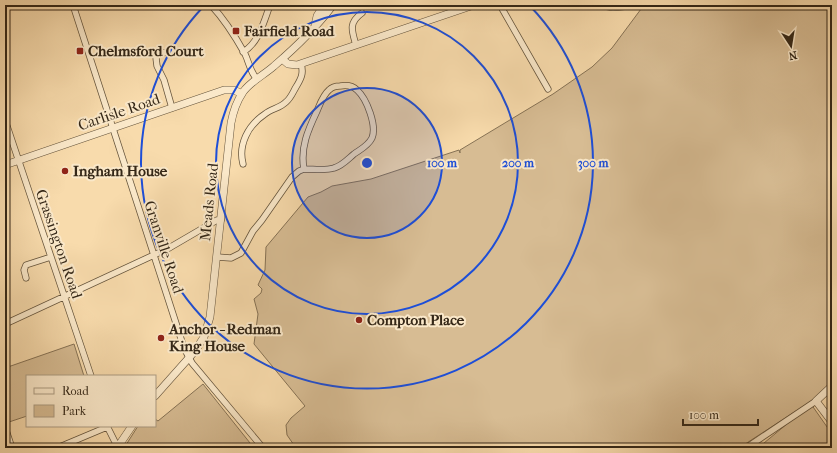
<svg xmlns="http://www.w3.org/2000/svg" width="837" height="453" viewBox="0 0 837 453" font-family="'IM FELL French Canon',serif">
<style>
.green{fill:#d7bc93;stroke:#867255}
.lines{fill:none;stroke-linecap:round;stroke-linejoin:round}
.minor-casing{stroke:#65543c;stroke-width:7}
.tertiary-casing{stroke:#65543c;stroke-width:8}
.minor{stroke:#fae8c9;stroke-width:5.5}
.tertiary{stroke:#fae8c9;stroke-width:7}
.ring{fill:none;stroke:#1d4ed8;stroke-width:2}
.poi-dot{fill:#8f2418;stroke:#fae8c9;stroke-width:1.5}
.labels{text-anchor:middle;dominant-baseline:central;stroke-width:4;stroke-linejoin:round;paint-order:stroke}
.poi-label{font-size:15px;font-weight:bold;fill:#342717;stroke:#fae8c9;text-anchor:start}
.street-label{font-size:15px;fill:#342717;stroke:#fae8c9}
.centre{fill:#1d4ed8;stroke:#fae8c9;stroke-width:2}
.ring-label{font-size:12px;text-anchor:middle;font-weight:bold;fill:#1d4ed8;stroke:#fae8c9;stroke-width:4;stroke-linejoin:round;paint-order:stroke}
</style>
<rect width="100%" height="100%" fill="#f8dbac"/>
<filter id="stains"><feTurbulence type="fractalNoise" baseFrequency=".005" numOctaves="4"/><feColorMatrix values="0 0 0 0 .2 0 0 0 0 .09 0 0 0 0 .02 0 0 0 .5 -.17"/></filter>
<radialGradient id="worn" r=".72"><stop offset=".6" stop-color="#630" stop-opacity="0"/><stop offset="1" stop-color="#630" stop-opacity=".3"/></radialGradient>
<!-- green -->
<path class="green" d="M644,5h188v377l-19,18 -74,48h-443l-9,-13 -1,-10 5,-7 14,-12 -51,-62 4,-30 -4,-15 7,-6 1,-4 -4,-4 7,-15 1,-23 42,-50 13,-5 11,-6 39,-7 88,-29 1,3v-3l93,-56 39,-27 20,-19z
M74,344l10,32h-57v40l-18,6 -4,-13v-41z
M203,384l51,64h-130l14,-22h17v-7l3,2z
M811,404l21,30v14h-74z"/>
<g class="lines">
<!-- minor casing -->
<g class="minor-casing">
<path id="minor" d="M73,5l111,343 8,15 71,85
M211,5c14,15 24,31 34,49 4,8 5,18 12,25
M500,5l48,84
M356,45c-4,-14 -8,-22 6,-32
M243,52c16,-9 21,-31 27,-47
M172,108l-8,-28 -7,-14 -1,-8 3,-5 15,-1
M5,120l86,256
M243,164c-5,-19 5,-39 22,-50 6,-5 15,-6 21,-12 5,-4 7,-10 10,-15 5,-8 8,-14 5,-23
M217,257l14,1 10,-5 12,-22 9,-11 30,-43 7,-6 5,-2c-4,-21 4,-39 13,-58 3,-7 6,-16 12,-21 3,-3 7,-4 11,-4 6,-1 13,0 17,4 10,9 20,36 15,48 -4,8 -11,11 -18,16 -6,5 -12,12 -20,14 -9,3 -20,1 -30,1
M26,278l-2,-8 2,-5 25,-8
M5,324l164,-76 48,-28h4
M107,426l8,16 4,4
M5,427l7,21
M57,448l50,-21
M746,448l70,-47"/>
</g>
<!-- tertiary casing -->
<g class="tertiary-casing">
<path id="tertiary" d="M601,5l12,2 23,-2
M315,25l2,-9 7,-11
M282,59l6,5 9,1 177,-60
M5,165l219,-75h10l8,4
M832,386l-16,15 16,21
M155,396l40,-45 9,-14 6,-20 21,-194c2,-11 6,-22 12,-31 8,-11 21,-17 31,-26 21,-18 42,-38 59,-61
M117,448l15,-22"/>
</g>
<!-- minor -->
<use href="#minor" class="minor"/>
<!-- tertiary -->
<use href="#tertiary" class="tertiary"/>
</g>
<!-- distance rings -->
<circle cx="367" cy="163" r="75" fill="#1d4ed8" fill-opacity=".12"/>
<g class="ring">
<circle cx="367" cy="163" r="75"/>
<circle cx="367" cy="163" r="151"/>
<path d="M530 6A226 226 0 1 1 204 6"/>
</g>
<!-- markers -->
<g class="poi-dot">
<rect x="232" y="27" width="8" height="8" rx="2"/>
<rect x="76" y="47" width="8" height="8" rx="2"/>
<circle cx="65" cy="171" r="4"/>
<circle cx="359" cy="320" r="4"/>
<circle cx="161" cy="338" r="4"/>
</g>
<g class="labels">
<!-- poi labels -->
<g class="poi-label">
<text x="244" y="31">Fairfield Road</text>
<text x="88" y="51">Chelmsford Court</text>
<text x="73" y="171">Ingham House</text>
<text x="367" y="320">Compton Place</text>
<text x="169" y="329">Anchor - Redman<tspan x="169" dy="17">King House</tspan></text>
</g>
<!-- street labels -->
<g class="street-label">
<text transform="translate(119 112) rotate(-19)">Carlisle Road</text>
<text transform="translate(209 202) rotate(-84)">Meads Road</text>
<text transform="translate(59 244) rotate(71)">Grassington Road</text>
<text transform="translate(164 247) rotate(72)">Granville Road</text>
</g>
</g>
<circle cx="367" cy="163" r="6" class="centre"/>
<g class="ring-label">
<text x="442" y="167">100 m</text>
<text x="518" y="167">200 m</text>
<text x="593" y="167">300 m</text>
</g>
<!-- margin -->
<rect width="837" height="453" fill="none" stroke="#f8dbac" stroke-width="20"/>
<rect x="6" y="6" width="825" height="441" fill="none" stroke="#342717" stroke-width="2"/>
<rect x="10" y="10" width="817" height="433" fill="none" stroke="#342717"/>
<!-- legend -->
<rect x="26" y="375" width="130" height="52" fill="#fae8c9" stroke="#ab9b82"/>
<rect x="34" y="388" width="20" height="6" fill="#fae8c9" stroke="#ab9b82"/>
<text x="62" y="395" font-size="12" fill="#342717">Road</text>
<rect x="34" y="405" width="20" height="12" fill="#d7bc93" stroke="#ab9b82"/>
<text x="62" y="415" font-size="12" fill="#342717">Park</text>
<!-- north arrow -->
<g transform="translate(791 46) rotate(168)" stroke="#fae8c9" stroke-width="3" paint-order="stroke">
<path d="M0-3L7 15L0 10L-7 15Z" fill="#342717"/>
<text y="-6" font-size="11" font-weight="bold" text-anchor="middle" fill="#342717">N</text>
</g>
<!-- scale -->
<path d="M683 419v6h75v-6" fill="none" stroke="#342717" stroke-width="2"/>
<text x="689" y="419" font-size="12" fill="#342717" stroke="#fae8c9" stroke-width="3" paint-order="stroke">100 m</text>
<rect width="100%" height="100%" filter="url(#stains)"/>
<rect width="100%" height="100%" fill="url(#worn)"/>
</svg>
